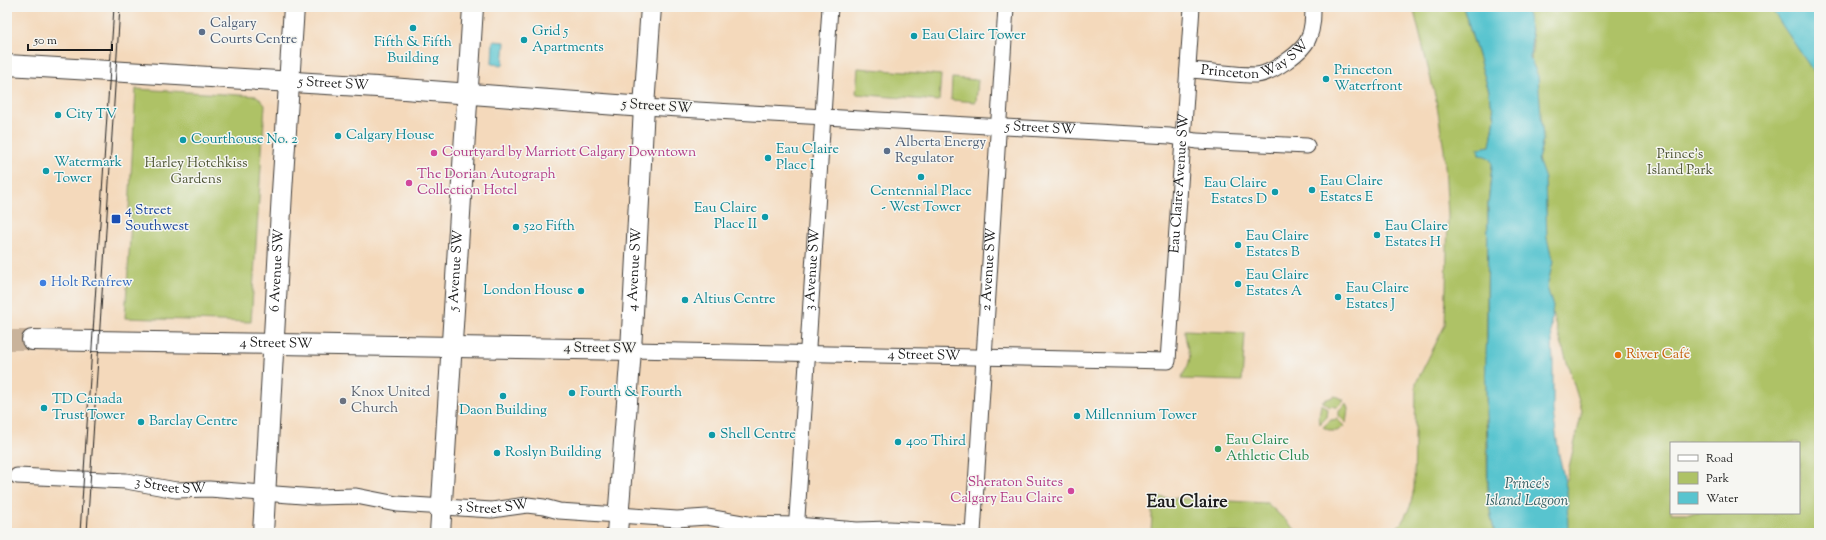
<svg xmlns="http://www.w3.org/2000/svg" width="1826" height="540" viewBox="0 0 1826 540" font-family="'Sorts Mill Goudy',serif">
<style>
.green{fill:#aec266;stroke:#656f41;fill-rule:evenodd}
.water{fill:#58c4cf;stroke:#3a7076}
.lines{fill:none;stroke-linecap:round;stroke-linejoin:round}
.minor-tunnel{stroke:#c9b39b;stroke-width:15;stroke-dasharray:15 8;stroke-linecap:butt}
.major-tunnel{stroke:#c9b39b;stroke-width:20;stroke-dasharray:20 10;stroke-linecap:butt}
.minor-casing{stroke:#3c3834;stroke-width:17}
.major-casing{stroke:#3c3834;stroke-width:22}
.minor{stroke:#fff;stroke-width:15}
.major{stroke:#fff;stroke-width:20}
.tram{stroke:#1c1c1c;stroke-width:1}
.culture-dot{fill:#0f9aa8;stroke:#f6f6f2;stroke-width:1.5}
.service-dot{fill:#5c6f8a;stroke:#f6f6f2;stroke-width:1.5}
.hotel-dot{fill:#d1479c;stroke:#f6f6f2;stroke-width:1.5}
.transit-dot{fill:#1a4fb4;stroke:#f6f6f2;stroke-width:1.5}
.shop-dot{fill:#3f7fe0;stroke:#f6f6f2;stroke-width:1.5}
.food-dot{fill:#e8710a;stroke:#f6f6f2;stroke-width:1.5}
.worship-dot{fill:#6b7280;stroke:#f6f6f2;stroke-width:1.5}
.leisure-dot{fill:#2e9e5b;stroke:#f6f6f2;stroke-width:1.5}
.labels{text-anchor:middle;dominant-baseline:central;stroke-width:3;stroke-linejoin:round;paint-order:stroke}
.service-label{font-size:14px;fill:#4e5e75;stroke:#f6f6f2;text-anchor:start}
.culture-label{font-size:14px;fill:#0d838f;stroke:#f6f6f2;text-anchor:start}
.street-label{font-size:14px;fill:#1c1c1c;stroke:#f6f6f2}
.hotel-label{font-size:14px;fill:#b23c85;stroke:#f6f6f2;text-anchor:start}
.park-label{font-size:14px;fill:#4f5636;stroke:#f6f6f2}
.transit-label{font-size:14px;fill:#164399;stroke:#f6f6f2;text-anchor:start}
.shop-label{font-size:14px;fill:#366cbe;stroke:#f6f6f2;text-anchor:start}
.food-label{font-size:14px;fill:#c56008;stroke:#f6f6f2;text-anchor:start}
.worship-label{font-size:14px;fill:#5b616d;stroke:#f6f6f2;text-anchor:start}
.leisure-label{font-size:14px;fill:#27864d;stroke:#f6f6f2;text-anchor:start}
.water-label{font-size:15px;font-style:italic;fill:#345f64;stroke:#f6f6f2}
.district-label{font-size:18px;font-weight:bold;fill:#1c1c1c;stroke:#f6f6f2}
</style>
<rect width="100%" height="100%" fill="#f6f6f2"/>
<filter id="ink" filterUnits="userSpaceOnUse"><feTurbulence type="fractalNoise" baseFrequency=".025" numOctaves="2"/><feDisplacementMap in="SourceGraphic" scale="8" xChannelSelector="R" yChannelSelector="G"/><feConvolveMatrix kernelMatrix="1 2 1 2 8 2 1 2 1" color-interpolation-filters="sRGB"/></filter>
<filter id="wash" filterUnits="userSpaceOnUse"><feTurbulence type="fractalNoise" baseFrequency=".012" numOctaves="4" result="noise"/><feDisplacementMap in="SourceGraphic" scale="16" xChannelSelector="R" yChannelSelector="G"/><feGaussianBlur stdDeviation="0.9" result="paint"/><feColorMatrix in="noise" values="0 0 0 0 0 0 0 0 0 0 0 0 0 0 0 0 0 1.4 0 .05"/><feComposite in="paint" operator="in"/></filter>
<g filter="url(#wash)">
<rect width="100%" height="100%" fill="#f4d9bb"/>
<!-- green -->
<path class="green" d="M1413,7h50l26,84 1,12 3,5 2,10 -5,29 -12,2 14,11v5l-4,40 -2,216c3,38 -2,75 9,112l-102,-1 9,-10 8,-15 4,-19 2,-105 29,-58 3,-110 -4,-65 -8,-50z
M1524,7h250l45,67v459h-257l-1,-31 21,-91 -38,-124 5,-25 -3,-33v-24l-8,-46 4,-14 -5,-71c-10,-14 -4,-18 -4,-33 -1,-11 -6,-23 -9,-34zM1671,443h128v70h-128z
M858,68l83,7 -2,26 -83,-7z
M952,78l26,2 -2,22 -25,-2z
M136,89l121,7 8,9 -14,217 -126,-4 6,-96 -2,-13z
M1185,330l60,3 -3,48 -61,-2c2,-6 7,-11 8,-17 3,-9 -5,-20 -4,-32z
M1335,396l9,4 -8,8 -3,-2 -3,1 -8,-6z
M1346,403l2,6 -2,14 -7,-7v-6z
M1321,404l7,5 -1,8 -7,7 -1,-7z
M1337,419l7,7 -7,5h-6l-8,-4 8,-7z
M1153,497l114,6 32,30h-148z"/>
<!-- water -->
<path class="water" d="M1463,7h63l6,30 -2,21 8,18 5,64 -5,19 7,20 2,59 6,24 -6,25 6,20 -2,15 2,41v49l6,43 8,36 1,42h-73c-9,-29 -7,-58 -7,-88 -1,-36 -4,-72 -1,-108l1,-132 4,-40c-1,-8 -5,-9 -13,-10l-1,-7 12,-2 5,-28 -2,-10 -3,-5 -1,-12z
M1770,7h49v73z
M493,41l12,1 -2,23 -11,-1z"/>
</g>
<g filter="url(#ink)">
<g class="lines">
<!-- minor-tunnel -->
<path class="minor-tunnel" d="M7,476h10"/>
<!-- major-tunnel -->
<path class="major-tunnel" d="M7,340h25"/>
<!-- minor casing -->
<g class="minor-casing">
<g id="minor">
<path id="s1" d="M1188,70c23,1 46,5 68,5 15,-1 48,-23 53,-38 4,-10 4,-20 4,-30"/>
<path id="s2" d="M644,107l526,29 26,5 111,5"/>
<path id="s3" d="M631,350l537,11 24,-354"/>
<path id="s4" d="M17,476l109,5 50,9 33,-1 107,8 40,-1 41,8 63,4 32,2 35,-5 17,2 15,4 118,8 30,-2 41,7 48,1 61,5 32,-1 79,4"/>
<path id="s5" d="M796,533l34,-526"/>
<path id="s6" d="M973,533l33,-526"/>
</g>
</g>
<!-- major casing -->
<g class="major-casing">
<g id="major">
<path id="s7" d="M7,65l370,22 267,20"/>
<path id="s8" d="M32,340l599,10"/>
<path id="s9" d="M263,533l19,-341 12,-185"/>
<path id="s10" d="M440,533l33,-526"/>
<path id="s11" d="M617,533l14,-183 13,-243 7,-100"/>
</g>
</g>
<!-- minor -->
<use href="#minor" class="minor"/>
<!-- major -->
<use href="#major" class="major"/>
<!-- tram -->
<path class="tram" d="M80,533l34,-526
M87,533l33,-526"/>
</g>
</g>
<!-- markers -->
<g class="culture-dot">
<circle cx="413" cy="28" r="4"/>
<circle cx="914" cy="36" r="4"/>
<circle cx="524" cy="40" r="4"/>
<circle cx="1326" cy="79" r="4"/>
<circle cx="58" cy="115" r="4"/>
<circle cx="338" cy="136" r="4"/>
<circle cx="183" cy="140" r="4"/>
<circle cx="768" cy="158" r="4"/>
<circle cx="46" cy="171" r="4"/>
<circle cx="921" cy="177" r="4"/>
<circle cx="1312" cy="190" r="4"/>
<circle cx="1275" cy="192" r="4"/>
<circle cx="765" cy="217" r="4"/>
<circle cx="516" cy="227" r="4"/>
<circle cx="1377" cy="235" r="4"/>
<circle cx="1238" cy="245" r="4"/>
<circle cx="1238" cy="284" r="4"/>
<circle cx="581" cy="291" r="4"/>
<circle cx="1338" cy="297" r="4"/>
<circle cx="685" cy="300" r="4"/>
<circle cx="572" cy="393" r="4"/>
<circle cx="503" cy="396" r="4"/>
<circle cx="44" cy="408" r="4"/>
<circle cx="1077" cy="416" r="4"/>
<circle cx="141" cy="422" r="4"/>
<circle cx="712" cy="435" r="4"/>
<circle cx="898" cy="442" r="4"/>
<circle cx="497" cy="453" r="4"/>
</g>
<g class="service-dot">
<circle cx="202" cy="32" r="4"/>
<circle cx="887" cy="151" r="4"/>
</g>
<g class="hotel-dot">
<circle cx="434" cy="153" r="4"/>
<circle cx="409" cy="183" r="4"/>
<circle cx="1071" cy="491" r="4"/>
</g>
<rect class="transit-dot" x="111" y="214" width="10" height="10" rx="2"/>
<circle class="shop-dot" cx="43" cy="283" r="4"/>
<circle class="food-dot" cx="1618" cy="355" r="4"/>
<circle class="worship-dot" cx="343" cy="401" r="4"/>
<circle class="leisure-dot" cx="1218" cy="449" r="4"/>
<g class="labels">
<!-- service labels -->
<g class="service-label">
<text x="210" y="24">Calgary<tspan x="210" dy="16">Courts Centre</tspan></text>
<text x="895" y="143">Alberta Energy<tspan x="895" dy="16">Regulator</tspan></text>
</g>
<!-- culture labels -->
<g class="culture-label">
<text x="532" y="32">Grid 5<tspan x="532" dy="16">Apartments</tspan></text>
<text x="922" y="36">Eau Claire Tower</text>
<text x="413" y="43" text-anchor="middle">Fifth &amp; Fifth<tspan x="413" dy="16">Building</tspan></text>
<text x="1334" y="71">Princeton<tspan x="1334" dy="16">Waterfront</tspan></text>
<text x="66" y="115">City TV</text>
<text x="346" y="136">Calgary House</text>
<text x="191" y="140">Courthouse No. 2</text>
<text x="776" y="150">Eau Claire<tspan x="776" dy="16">Place I</tspan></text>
<text x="54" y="163">Watermark<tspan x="54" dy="16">Tower</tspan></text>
<text x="1320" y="182">Eau Claire<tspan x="1320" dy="16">Estates E</tspan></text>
<text x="1267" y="184" text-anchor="end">Eau Claire<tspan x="1267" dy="16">Estates D</tspan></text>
<text x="921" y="192" text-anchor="middle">Centennial Place<tspan x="921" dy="16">- West Tower</tspan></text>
<text x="757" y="209" text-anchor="end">Eau Claire<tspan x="757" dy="16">Place II</tspan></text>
<text x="524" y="227">520 Fifth</text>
<text x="1385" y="227">Eau Claire<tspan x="1385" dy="16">Estates H</tspan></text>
<text x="1246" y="237">Eau Claire<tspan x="1246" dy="16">Estates B</tspan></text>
<text x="1246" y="276">Eau Claire<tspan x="1246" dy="16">Estates A</tspan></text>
<text x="1346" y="289">Eau Claire<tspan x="1346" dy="16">Estates J</tspan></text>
<text x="573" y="291" text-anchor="end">London House</text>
<text x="693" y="300">Altius Centre</text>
<text x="580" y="393">Fourth &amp; Fourth</text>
<text x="52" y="400">TD Canada<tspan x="52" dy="16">Trust Tower</tspan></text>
<text x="503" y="411" text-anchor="middle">Daon Building</text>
<text x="1085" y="416">Millennium Tower</text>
<text x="149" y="422">Barclay Centre</text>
<text x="720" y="435">Shell Centre</text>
<text x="906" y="442">400 Third</text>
<text x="505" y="453">Roslyn Building</text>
</g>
<!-- street labels -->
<g class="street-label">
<text stroke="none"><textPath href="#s1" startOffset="71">Princeton Way SW</textPath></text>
<text stroke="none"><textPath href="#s7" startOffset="327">5 Street SW</textPath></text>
<text transform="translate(657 107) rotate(4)">5 Street SW</text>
<text stroke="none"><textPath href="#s2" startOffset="397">5 Street SW</textPath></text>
<text stroke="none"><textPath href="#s3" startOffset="715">Eau Claire Avenue SW</textPath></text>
<text stroke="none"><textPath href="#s9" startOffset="263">6 Avenue SW</textPath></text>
<text stroke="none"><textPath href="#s10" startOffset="263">5 Avenue SW</textPath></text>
<text stroke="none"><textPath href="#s11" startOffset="264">4 Avenue SW</textPath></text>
<text stroke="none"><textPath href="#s5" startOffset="264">3 Avenue SW</textPath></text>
<text stroke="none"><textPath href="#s6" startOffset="264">2 Avenue SW</textPath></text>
<text stroke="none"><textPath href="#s8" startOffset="244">4 Street SW</textPath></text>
<text transform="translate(600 349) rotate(1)">4 Street SW</text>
<text stroke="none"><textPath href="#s3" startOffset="293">4 Street SW</textPath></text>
<text stroke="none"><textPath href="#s4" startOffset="154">3 Street SW</textPath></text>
<text stroke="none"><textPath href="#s4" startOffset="478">3 Street SW</textPath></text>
</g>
<!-- hotel labels -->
<g class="hotel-label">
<text x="442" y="153">Courtyard by Marriott Calgary Downtown</text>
<text x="417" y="175">The Dorian Autograph<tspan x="417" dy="16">Collection Hotel</tspan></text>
<text x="1063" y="483" text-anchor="end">Sheraton Suites<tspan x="1063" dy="16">Calgary Eau Claire</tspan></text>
</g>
<!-- park labels -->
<g class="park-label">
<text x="1680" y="155">Prince's<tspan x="1680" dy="16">Island Park</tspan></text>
<text x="196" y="164">Harley Hotchkiss<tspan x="196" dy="16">Gardens</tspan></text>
</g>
<!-- transit labels -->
<g class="transit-label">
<text x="125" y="211">4 Street<tspan x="125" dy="16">Southwest</tspan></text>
</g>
<!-- shop labels -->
<g class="shop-label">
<text x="51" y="283">Holt Renfrew</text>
</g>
<!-- food labels -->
<g class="food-label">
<text x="1626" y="355">River Café</text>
</g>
<!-- worship labels -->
<g class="worship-label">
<text x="351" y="393">Knox United<tspan x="351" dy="16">Church</tspan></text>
</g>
<!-- leisure labels -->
<g class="leisure-label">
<text x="1226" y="441">Eau Claire<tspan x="1226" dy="16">Athletic Club</tspan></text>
</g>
<!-- water labels -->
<g class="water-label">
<text x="1527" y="484">Prince's<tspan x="1527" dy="17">Island Lagoon</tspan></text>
</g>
<!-- district labels -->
<g class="district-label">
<text x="1187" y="503">Eau Claire</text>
</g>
</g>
<!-- margin -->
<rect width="1826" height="540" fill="none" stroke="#f6f6f2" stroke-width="24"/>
<!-- legend -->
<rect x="1670" y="442" width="130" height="72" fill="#f6f6f2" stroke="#9f9f9c"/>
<rect x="1678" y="455" width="20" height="6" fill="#ffffff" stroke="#9f9f9c"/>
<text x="1706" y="462" font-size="12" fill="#1c1c1c">Road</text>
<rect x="1678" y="472" width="20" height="12" fill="#aec266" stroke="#9f9f9c"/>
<text x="1706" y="482" font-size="12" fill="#1c1c1c">Park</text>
<rect x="1678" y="492" width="20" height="12" fill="#58c4cf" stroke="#9f9f9c"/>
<text x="1706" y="502" font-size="12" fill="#1c1c1c">Water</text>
<!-- scale -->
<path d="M28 44v6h84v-6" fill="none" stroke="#1c1c1c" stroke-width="2"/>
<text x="34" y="44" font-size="12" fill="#1c1c1c" stroke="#f6f6f2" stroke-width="3" paint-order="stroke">50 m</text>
</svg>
